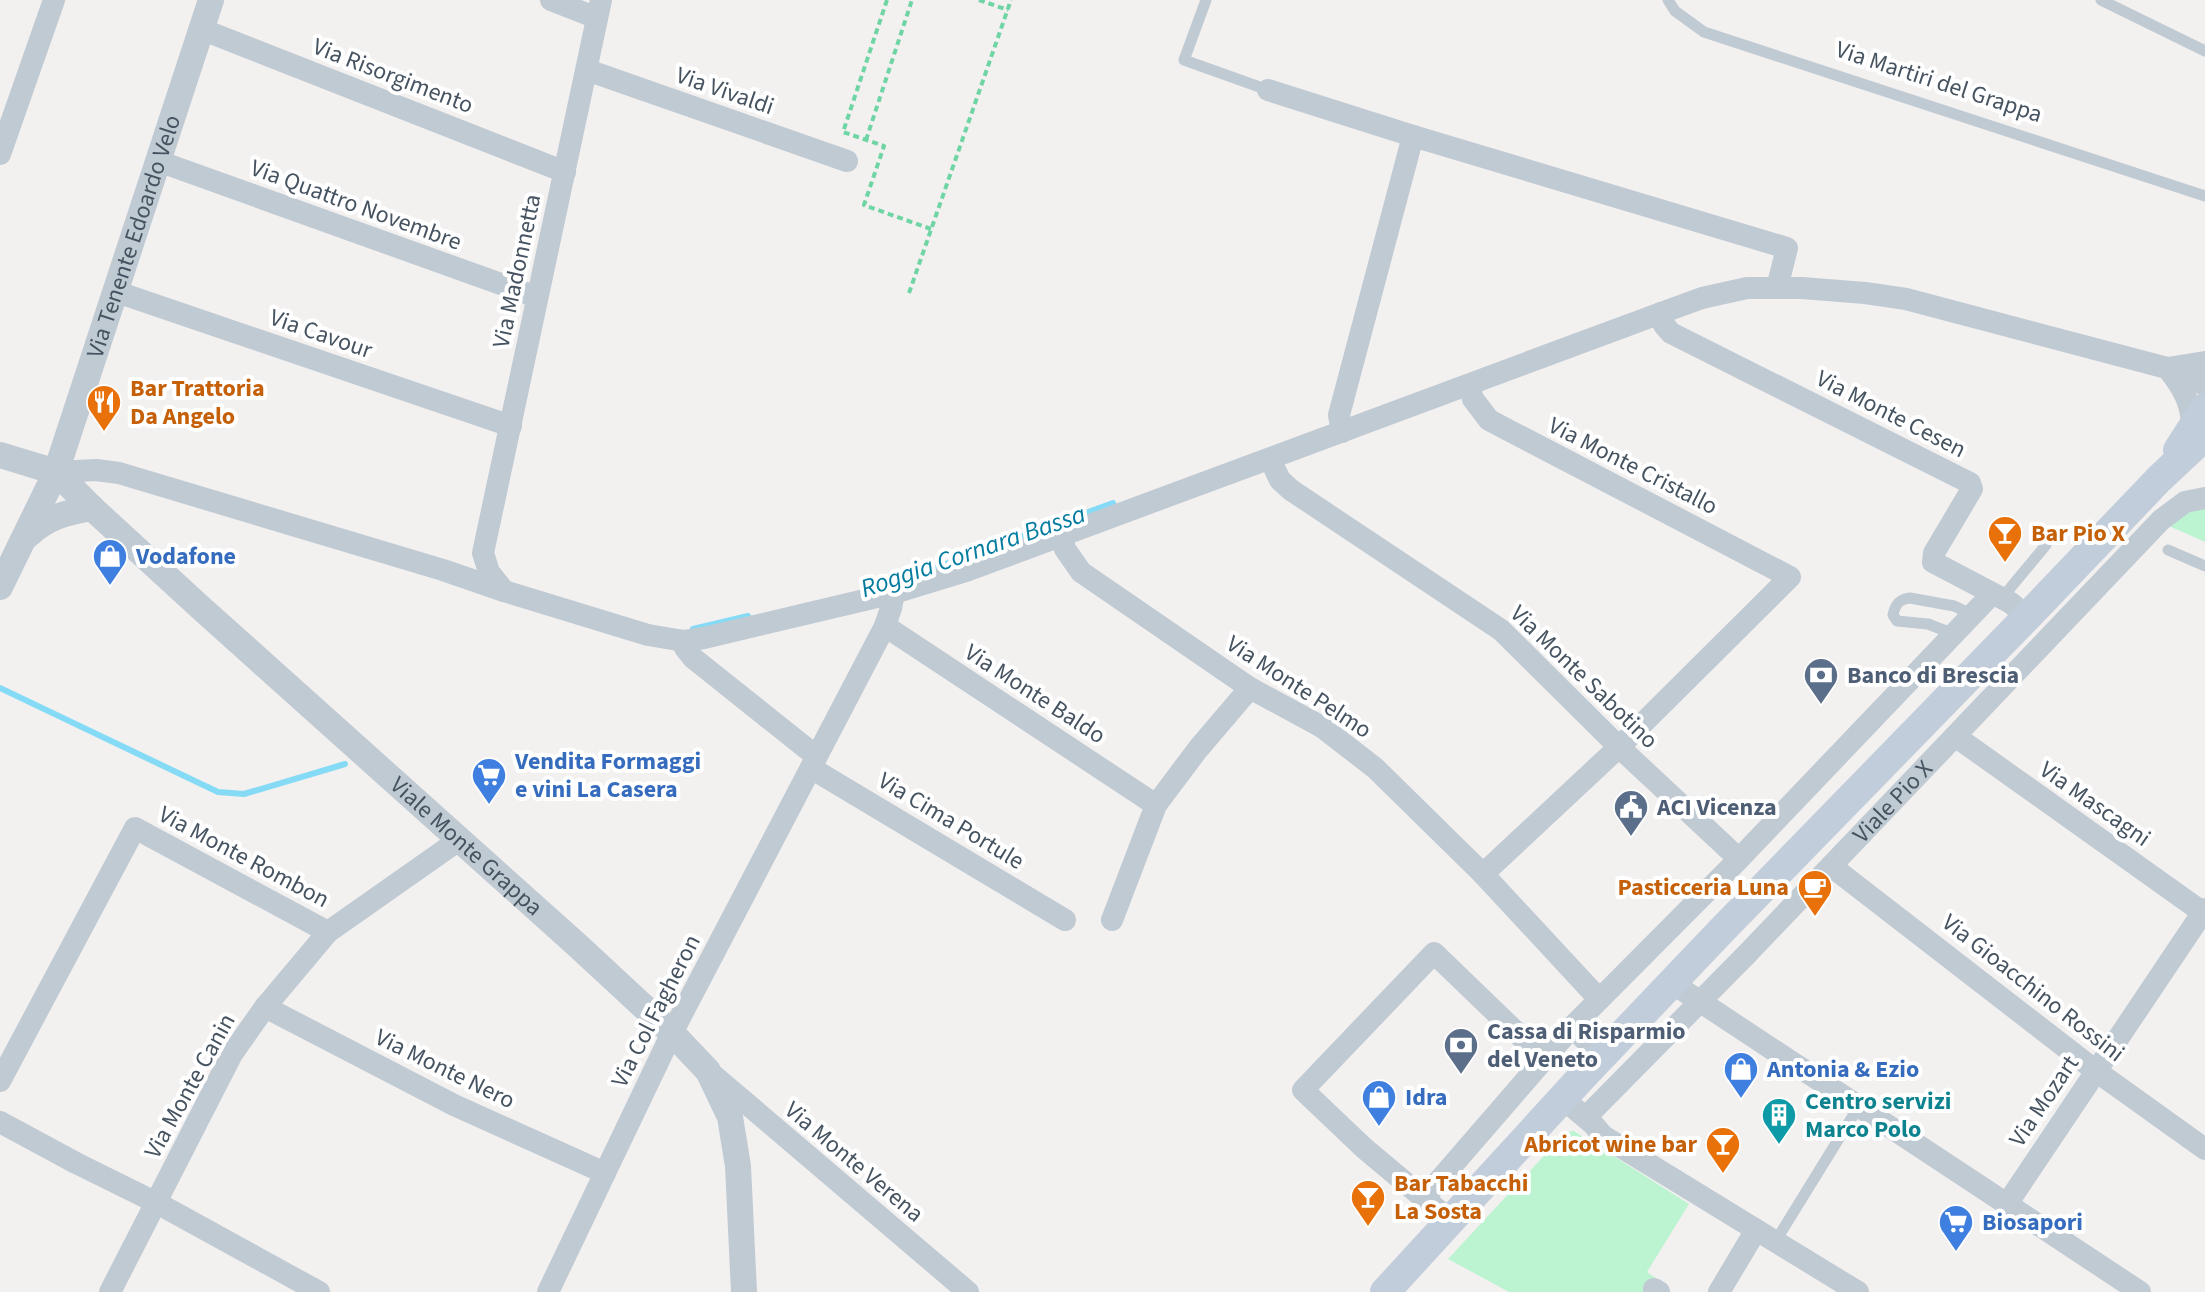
<svg xmlns="http://www.w3.org/2000/svg" width="2205" height="1292" viewBox="0 0 2205 1292" font-family="'Source Sans 3',sans-serif">
<style>
.grass{fill:#bcf4d2}
.lines{fill:none;stroke-linecap:round;stroke-linejoin:round}
.stream{stroke:#85dbf5;stroke-width:6}
.path{stroke:#70d5a5;stroke-width:4;stroke-dasharray:6 4;stroke-linecap:butt}
.service{stroke:#c0cad3;stroke-width:11}
.minor{stroke:#c0cad3;stroke-width:22}
.tertiary{stroke:#c0cad3;stroke-width:26}
.secondary{stroke:#c2cddb;stroke-width:30}
.labels{text-anchor:middle;dominant-baseline:central;stroke-width:8;stroke-linejoin:round;paint-order:stroke}
.street-label{font-size:24px;fill:#465360;stroke:#fff}
.food-label{font-size:24px;font-weight:bold;fill:#c56008;stroke:#fff;text-anchor:start}
.shop-label{font-size:24px;font-weight:bold;fill:#366cbe;stroke:#fff;text-anchor:start}
.service-label{font-size:24px;font-weight:bold;fill:#4e5e75;stroke:#fff;text-anchor:start}
.culture-label{font-size:24px;font-weight:bold;fill:#0d838f;stroke:#fff;text-anchor:start}
.water-label{font-size:26px;font-style:italic;fill:#037ca0;stroke:#fff}
</style>
<rect width="100%" height="100%" fill="#f3f0f0"/>
<!-- grass -->
<path class="grass" d="M2205,508v34l-36,-16 18,-15z
M1574,1131l115,73 -42,68 9,6 -9,14h-138l-61,-33 118,-127z"/>
<g class="lines">
<!-- stream -->
<path class="stream" d="M910,577l203,-74
M693,629l55,-13
M0,688l218,104 26,2 101,-30"/>
<!-- path -->
<path class="path" d="M887,0l-44,132 41,14 -20,59 67,24
M979,0l29,10
M866,140l46,-140
M909,293l102,-293
M1743,1072l7,-11"/>
<!-- service -->
<path class="service" d="M1206,0l-22,60 84,30
M1668,0l7,11 29,21 501,164
M2101,0l104,51
M2168,550l37,16
M2002,598l44,-53
M1954,634l-26,-10 -31,-3 -4,-6c2,-10 6,-16 17,-17l44,8 19,9
M1775,1242l84,-136"/>
<!-- minor -->
<g class="minor">
<path d="M551,0l46,18"/>
<path d="M201,29l364,143"/>
<path d="M587,70l260,91"/>
<path d="M1268,90l145,46 374,112 -10,40"/>
<path d="M0,154l54,-154"/>
<path d="M158,161l379,136"/>
<path d="M114,291l397,135"/>
<path d="M1661,313l3,12 7,8 299,150 2,6 -38,64 -1,9 78,41 16,14"/>
<path d="M2168,368l37,-6"/>
<path d="M2168,369c15,19 24,34 24,59"/>
<path d="M1469,385l4,14 16,21 301,157 -171,170 -136,127"/>
<path d="M1342,432l-3,-17 74,-279"/>
<path d="M1270,459l10,21 11,10 210,140 118,117 120,112"/>
<path d="M56,472l40,-2 23,3 324,97 61,21 144,44 36,6 20,-3 190,-45 72,-22 695,-258 41,-15 45,-10h55l63,5 41,6 261,69 38,17"/>
<path d="M1062,536l3,13 16,23 169,116 72,39 53,41 108,106 116,125"/>
<path d="M504,591l-15,-19 -6,-19 118,-553"/>
<path d="M885,626l271,179"/>
<path d="M684,641l1,7 8,10 123,98"/>
<path d="M1955,736l250,178"/>
<path d="M811,768l254,152"/>
<path d="M1831,866l265,205 109,78"/>
<path d="M1112,920l44,-115 42,-56 52,-61"/>
<path d="M1672,983l468,309"/>
<path d="M265,1007l189,98 151,68"/>
<path d="M1572,1027l30,29"/>
<path d="M712,1074l256,218"/>
<path d="M0,1081l135,-253 193,104"/>
<path d="M1574,1108l19,16 10,12 255,156"/>
<path id="s1" d="M1586,1117l161,-163 414,-434 24,-18 20,-4"/>
<path d="M0,1122l76,41 81,40 162,89"/>
<path d="M1424,1198l148,-171 167,-168 253,-265"/>
<path d="M2007,1204l198,-295"/>
<path d="M1451,1221l-87,-73 -61,-58 131,-137 109,105"/>
<path d="M1654,1289l5,3"/>
<path d="M110,1292l122,-238 33,-47 63,-75 131,-92"/>
<path d="M548,1292l124,-259 213,-407 6,-18 3,-15"/>
<path d="M1719,1292l37,-62"/>
</g>
<!-- tertiary -->
<g class="tertiary">
<path id="s2" d="M0,455l56,17 36,36 109,100 376,337 95,88 36,38 22,46 8,49 6,126"/>
<path d="M27,536c21,-19 37,-23 65,-28"/>
<path id="s3" d="M0,587l56,-115 155,-472"/>
</g>
<!-- secondary -->
<path class="secondary" d="M2178,450l27,-42
M1385,1292l197,-215 140,-147 305,-313 132,-138 46,-43"/>
</g>
<!-- icons -->
<defs>
<g id="restaurant-pin" transform="scale(1.8)"><path d="M0 17L-7.5 6A9.5 9.5 0 1 1 7.5 6Z" fill="#e8710a" stroke="#fff"/><path d="M-5-6h1v4h1v-4h1v4h1v-4h1v5L-1.5 .5V6h-2V.5L-5-1ZM5-6V6H3V1.5H1.5Q1.5-4 5-6Z" fill="#fff"/></g>
<g id="bar-pin" transform="scale(1.8)"><path d="M0 17L-7.5 6A9.5 9.5 0 1 1 7.5 6Z" fill="#e8710a" stroke="#fff"/><path d="M-6-5H6L.8 .8V4.5H3.5V6h-7V4.5H-.8V.8Z" fill="#fff"/></g>
<g id="shop-pin" transform="scale(1.8)"><path d="M0 17L-7.5 6A9.5 9.5 0 1 1 7.5 6Z" fill="#3f7fe0" stroke="#fff"/><path d="M-5-2.5h2.3a2.7 3.5 0 0 1 5.4 0H5L5.5 6h-11ZM-1.5-2.5h3a1.5 2.3 0 0 0-3 0Z" fill="#fff"/></g>
<g id="bank-pin" transform="scale(1.8)"><path d="M0 17L-7.5 6A9.5 9.5 0 1 1 7.5 6Z" fill="#5c6f8a" stroke="#fff"/><path d="M-6-4H6V4H-6ZM0-2.3a2.3 2.3 0 1 0 0 4.6a2.3 2.3 0 1 0 0-4.6Z" fill="#fff"/></g>
<g id="supermarket-pin" transform="scale(1.8)"><path d="M0 17L-7.5 6A9.5 9.5 0 1 1 7.5 6Z" fill="#3f7fe0" stroke="#fff"/><path d="M-6-5.5h2.5l.6 2H6L4.5 2H-2.5L-4.4-4H-6ZM-1.5 3.2a1.3 1.3 0 1 0 .1 0ZM3 3.2a1.3 1.3 0 1 0 .1 0Z" fill="#fff"/></g>
<g id="civic-pin" transform="scale(1.8)"><path d="M0 17L-7.5 6A9.5 9.5 0 1 1 7.5 6Z" fill="#5c6f8a" stroke="#fff"/><path d="M-.6-6.5H3V-4.5H.6V-3L4-1V1h2V6H-6V1h2V-1L-.6-3ZM-1.2 2.5V6h2.4V2.5Z" fill="#fff"/></g>
<g id="cafe-pin" transform="scale(1.8)"><path d="M0 17L-7.5 6A9.5 9.5 0 1 1 7.5 6Z" fill="#e8710a" stroke="#fff"/><path d="M-5.5-4.5H6V0H3Q3 3.5 0 3.5H-2.5Q-5.5 3.5-5.5 0ZM3-3.2v2h1.7v-2ZM-6 4.5H4V6H-6Z" fill="#fff"/></g>
<g id="building-pin" transform="scale(1.8)"><path d="M0 17L-7.5 6A9.5 9.5 0 1 1 7.5 6Z" fill="#0f9aa8" stroke="#fff"/><path d="M-4-6H4V6H1V3H-1V6H-4ZM-2.5-4.3h1.7v1.8h-1.7ZM.8-4.3h1.7v1.8H.8ZM-2.5-1h1.7V.8h-1.7ZM.8-1h1.7V.8H.8Z" fill="#fff"/></g>
</defs>
<g fill-rule="evenodd">
<use href="#restaurant-pin" x="104" y="402"/>
<use href="#bar-pin" x="2005" y="533"/>
<use href="#shop-pin" x="110" y="556"/>
<use href="#bank-pin" x="1821" y="675"/>
<use href="#supermarket-pin" x="489" y="775"/>
<use href="#civic-pin" x="1631" y="807"/>
<use href="#cafe-pin" x="1815" y="887"/>
<use href="#bank-pin" x="1461" y="1045"/>
<use href="#shop-pin" x="1741" y="1069"/>
<use href="#shop-pin" x="1379" y="1097"/>
<use href="#building-pin" x="1779" y="1115"/>
<use href="#bar-pin" x="1723" y="1144"/>
<use href="#bar-pin" x="1368" y="1197"/>
<use href="#supermarket-pin" x="1956" y="1222"/>
</g>
<g class="labels">
<!-- street labels -->
<g class="street-label">
<text transform="translate(393 76) rotate(21)">Via Risorgimento</text>
<text transform="translate(1939 82) rotate(18)">Via Martiri del Grappa</text>
<text transform="translate(725 91) rotate(19)">Via Vivaldi</text>
<text transform="translate(356 205) rotate(20)">Via Quattro Novembre</text>
<text stroke="none"><textPath href="#s3" startOffset="376">Via Tenente Edoardo Velo</textPath></text>
<text transform="translate(517 271) rotate(-78)">Via Madonnetta</text>
<text transform="translate(321 334) rotate(19)">Via Cavour</text>
<text transform="translate(1891 414) rotate(27)">Via Monte Cesen</text>
<text transform="translate(1633 466) rotate(27)">Via Monte Cristallo</text>
<text transform="translate(1584 677) rotate(44)">Via Monte Sabotino</text>
<text transform="translate(1299 687) rotate(33)">Via Monte Pelmo</text>
<text transform="translate(1035 694) rotate(33)">Via Monte Baldo</text>
<text stroke="none"><textPath href="#s1" startOffset="440">Viale Pio X</textPath></text>
<text transform="translate(2095 804) rotate(35)">Via Mascagni</text>
<text transform="translate(951 821) rotate(31)">Via Cima Portule</text>
<text stroke="none"><textPath href="#s2" startOffset="614">Viale Monte Grappa</textPath></text>
<text transform="translate(244 857) rotate(28)">Via Monte Rombon</text>
<text transform="translate(2033 988) rotate(38)">Via Gioacchino Rossini</text>
<text transform="translate(656 1011) rotate(-63)">Via Col Fagheron</text>
<text transform="translate(445 1069) rotate(26)">Via Monte Nero</text>
<text transform="translate(190 1086) rotate(-61)">Via Monte Canin</text>
<text transform="translate(2044 1101) rotate(-56)">Via Mozart</text>
<text transform="translate(854 1162) rotate(40)">Via Monte Verena</text>
</g>
<!-- food labels -->
<g class="food-label">
<text x="130" y="388">Bar Trattoria<tspan x="130" dy="28">Da Angelo</tspan></text>
<text x="2031" y="533">Bar Pio X</text>
<text x="1789" y="887" text-anchor="end">Pasticceria Luna</text>
<text x="1697" y="1144" text-anchor="end">Abricot wine bar</text>
<text x="1394" y="1183">Bar Tabacchi<tspan x="1394" dy="28">La Sosta</tspan></text>
</g>
<!-- shop labels -->
<g class="shop-label">
<text x="136" y="556">Vodafone</text>
<text x="515" y="761">Vendita Formaggi<tspan x="515" dy="28">e vini La Casera</tspan></text>
<text x="1767" y="1069">Antonia &amp; Ezio</text>
<text x="1405" y="1097">Idra</text>
<text x="1982" y="1222">Biosapori</text>
</g>
<!-- service labels -->
<g class="service-label">
<text x="1847" y="675">Banco di Brescia</text>
<text x="1657" y="807">ACI Vicenza</text>
<text x="1487" y="1031">Cassa di Risparmio<tspan x="1487" dy="28">del Veneto</tspan></text>
</g>
<!-- culture labels -->
<g class="culture-label">
<text x="1805" y="1101">Centro servizi<tspan x="1805" dy="28">Marco Polo</tspan></text>
</g>
<!-- water labels -->
<g class="water-label">
<text transform="translate(973 551) rotate(-19)">Roggia Cornara Bassa</text>
</g>
</g>
</svg>
